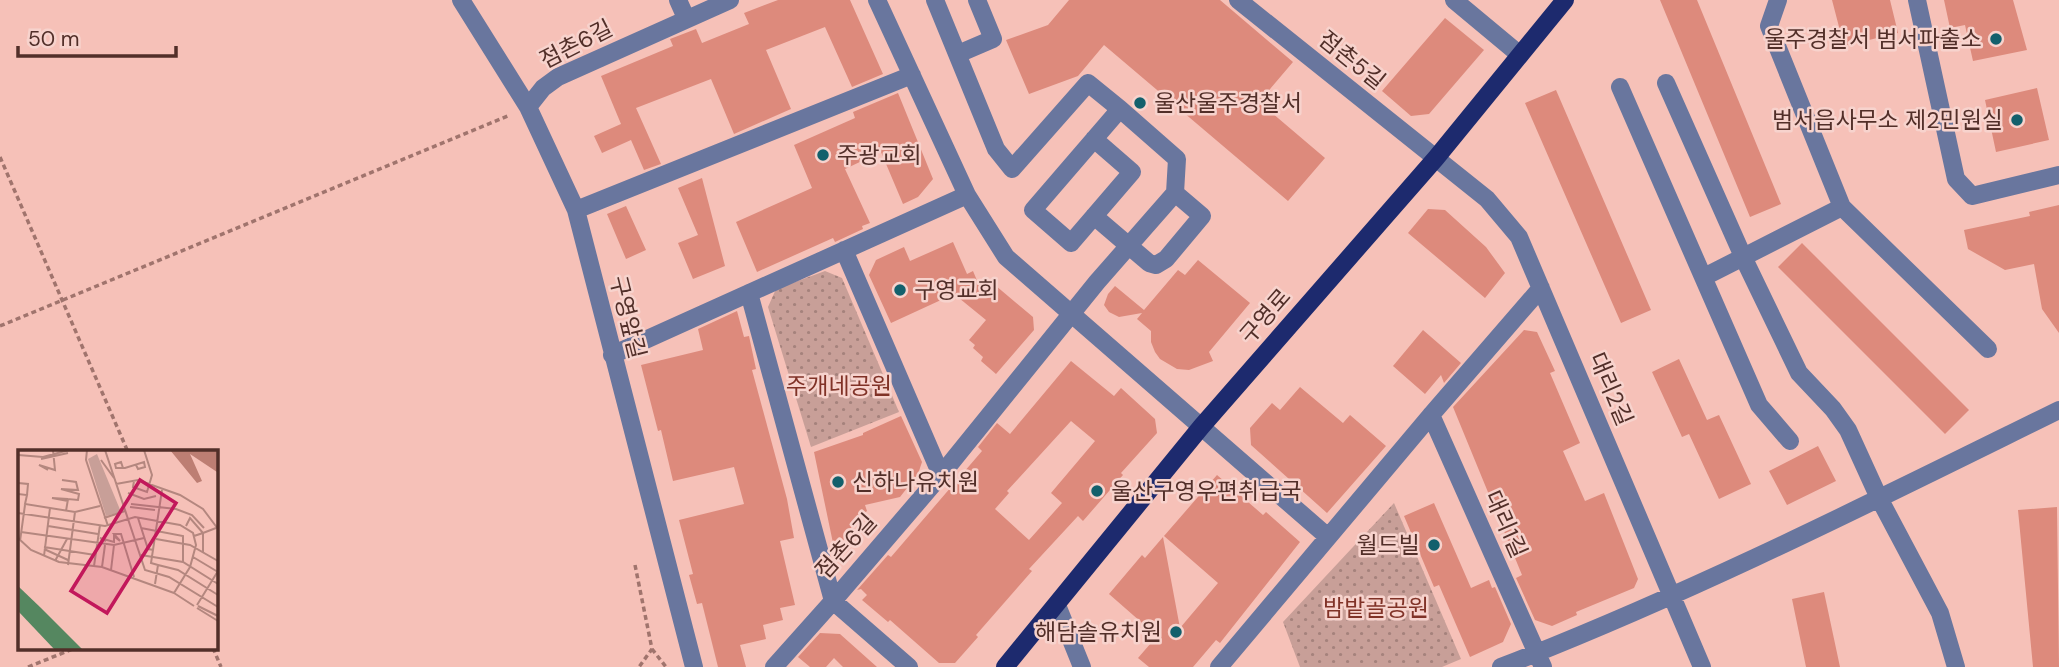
<svg xmlns="http://www.w3.org/2000/svg" width="2059" height="667" viewBox="0 0 2059 667" font-family="'DM Sans','Noto Sans KR',sans-serif">
<style>
.grass{fill:url(#grass-dots)}
.building{fill:#dd8a7c;fill-rule:evenodd}
.lines{fill:none;stroke-linecap:round;stroke-linejoin:round}
.path{stroke:#a0746d;stroke-width:3.5;stroke-dasharray:5 3.5;stroke-linecap:butt}
.minor{stroke:#69769e;stroke-width:18}
.major{stroke:#1d2a6e;stroke-width:18}
.poi-dot{fill:#13606c;stroke:#f7d3cd;stroke-width:2.5}
.labels{text-anchor:middle;dominant-baseline:central;stroke-width:5;stroke-linejoin:round;paint-order:stroke}
.poi-label{font-size:23px;fill:#522f29;stroke:#f7d3cd;text-anchor:start}
.street-label{font-size:23px;fill:#522f29;stroke:#f7d3cd}
.park-label{font-size:23px;fill:#803227;stroke:#f7d3cd}
.inset-road{fill:none;stroke:#b4877f;stroke-width:2}
.view{fill:#c2185b;fill-opacity:0.15;stroke:#c2185b;stroke-width:3.5}
.inset-edge{fill:none;stroke:#522f29;stroke-width:3.5}
</style>
<defs>
<pattern id="grass-dots" width="8" height="8" patternUnits="userSpaceOnUse" patternTransform="scale(1.75)"><rect width="8" height="8" fill="#c89f98"/><path d="M2 2h.1M6 6h.1" fill="none" stroke="#a5827c" stroke-width="1.8" stroke-linecap="round"/></pattern>
</defs>
<rect width="100%" height="100%" fill="#f6c1b8"/>
<!-- grass -->
<path class="grass" d="M825,271l17,7 57,134 -88,35 -43,-140 8,-18z
M1394,503l67,156 -19,8h-142l-17,-45z"/>
<!-- building -->
<path class="building" d="M778,0h72l33,74 -31,13 -27,-60 -59,23 25,59 -57,25 -23,-55 -75,29 25,56 -17,6 -13,-30 -29,13 -8,-17 27,-12 -20,-48 72,-30 -3,-7 26,-10 6,14 47,-19 -5,-11z
M1069,0h151l73,62 -34,40 66,56 -37,43 -184,-156 -26,31 -49,18 -23,-54 42,-15z
M1660,0h37l84,204 -31,13z
M1832,0h58l8,33 -54,13z
M1944,0h69l14,50 -54,11 -8,-36 -15,3z
M1445,18l39,32 -55,64 -18,2 -29,-25z
M2037,88l12,52 -53,12 -11,-52z
M1556,90l95,220 -30,13 -96,-220z
M898,93l35,86 -15,18 -15,7 -22,-52 -36,17 25,54 -8,3 1,3 -28,13 -2,-4 -76,34 -21,-50 76,-34 -18,-43 61,-27 -2,-6z
M702,178l23,88 -32,13 -15,-36 20,-8 -20,-47z
M2059,205v128l-17,-24 -8,-45 -29,6 -37,-21 -4,-19 66,-14 -1,-4z
M626,206l20,44 -20,9 -19,-45z
M1428,209l17,1 41,37 19,26 -20,25 -77,-65z
M953,242l14,32 6,-3 8,19 8,-10 44,37 1,13 -38,44 -15,-13 2,-4 -10,-9 2,-3 -6,-5 17,-20 -32,-26 -63,29 -22,-48 7,-15 28,-13 6,14z
M1802,243l167,167 -24,24 -167,-167z
M1198,260l52,43 -41,49 4,9 -24,9 -12,-1 -17,-10 -5,-7 -4,-10v-11l-14,-12 5,-6 -23,4 -10,-5 -5,-7 4,-11 7,-8 29,24 34,-40 7,5z
M737,311l7,26 5,-1 7,33 -4,1 35,129 7,39 -14,3 15,64 -15,3 3,12 -20,5 3,14 -26,6 6,22h-28l-16,-64 -5,1 -8,-29 4,-1 -14,-54 65,-16 -10,-37 -61,14 -12,-51 -3,1 -17,-66 62,-15 -5,-21z
M1423,330l38,33 -17,20 -3,-8 -16,19 -32,-28z
M1524,330l13,2 18,39 -5,2 30,70 -17,8 22,50 19,-8 34,86 -4,9 -58,24 1,3 -25,11 -17,-6 -19,-42 6,-3 -69,-168z
M1679,359l28,61 12,-5 32,69 -32,15 -30,-65 -7,3 -30,-65z
M1071,361l43,35 7,-8 34,31 2,14 -36,40 2,2 -40,46 -5,-5 -49,53 3,2 -56,64 2,2 -23,26h-16l-49,-43 -2,2 -26,-22 5,-5 -6,-6 -4,1 31,-35 3,2 91,-106 -4,-4 19,-24 13,11zM1071,421l24,20 -44,52 11,10 -33,37 -34,-31 14,-16 -2,-2z
M1300,387l43,36 7,-8 36,31 -59,67 -76,-68 -1,-17 22,-25 8,7z
M901,416l21,46 -4,12 -18,23 -35,8 2,6 -16,13 1,13 -19,6 -19,-91 49,-17v-2z
M1818,446l18,35 -49,24 -18,-34z
M1217,475l46,40 3,-3 34,30 -80,101 -4,-3 -23,27h-44l-11,-9 19,-22 -48,-42 33,-39 3,3 18,-21 17,91 38,-45 -54,-47z
M1434,503l37,85 18,-8 3,8 3,-1 16,37 -8,18 -33,15 -31,-72 -5,2 -30,-71z
M2057,507l2,160h-26l-15,-157z
M1824,592l16,75h-34l-14,-68z
M820,633l20,1 37,33h-34l-9,-9 -8,9h-16l-12,-10z"/>
<g class="lines">
<!-- path -->
<path class="path" d="M0,157l128,295
M0,326l510,-211
M635,565l17,84 -13,18
M213,648l8,19
M652,649l14,18
M28,667l47,-19"/>
<!-- minor -->
<path class="minor" d="M461,0l67,107 48,103 118,457
M678,0l8,18
M877,0l90,195 39,62 322,280
M935,0l61,149 16,20 76,-86 32,26
M1238,0l249,199 32,38 183,430
M1454,0l66,55
M1778,0l-9,26 73,181 146,142
M1917,0l39,179 16,17 87,-21
M958,54l35,-15 -16,-39
M1666,83l79,178 54,112 34,36 15,21 31,68 61,115 16,54
M1620,87l139,318 31,36
M528,107l15,-19 15,-11 172,-77
M576,210l336,-135
M1094,216l55,47 7,2 10,-6 36,-43 -27,-23
M844,250l97,225
M1704,277l138,-70
M749,293l84,308
M612,355l355,-160
M1431,415l112,252
M833,601l76,66
M1057,605l25,62
M774,667l59,-66 108,-126 156,-193 78,-89 2,-34 -57,-50 -87,101 38,33 61,-71 -38,-33
M1219,667l212,-252 110,-127
M1501,667c191,-74 375,-167 558,-257"/>
<!-- major -->
<path class="major" d="M1005,667l196,-240 235,-269 129,-158"/>
</g>
<!-- markers -->
<g class="poi-dot">
<circle cx="1996" cy="39" r="7"/>
<circle cx="1140" cy="103" r="7"/>
<circle cx="2017" cy="120" r="7"/>
<circle cx="823" cy="155" r="7"/>
<circle cx="900" cy="290" r="7"/>
<circle cx="838" cy="482" r="7"/>
<circle cx="1097" cy="491" r="7"/>
<circle cx="1434" cy="545" r="7"/>
<circle cx="1176" cy="632" r="7"/>
</g>
<g class="labels">
<!-- poi labels -->
<g class="poi-label">
<text x="1982" y="39" text-anchor="end">울주경찰서 범서파출소</text>
<text x="1154" y="103">울산울주경찰서</text>
<text x="2003" y="120" text-anchor="end">범서읍사무소 제2민원실</text>
<text x="837" y="155">주광교회</text>
<text x="914" y="290">구영교회</text>
<text x="852" y="482">신하나유치원</text>
<text x="1111" y="491">울산구영우편취급국</text>
<text x="1420" y="545" text-anchor="end">월드빌</text>
<text x="1162" y="632" text-anchor="end">해담솔유치원</text>
</g>
<!-- street labels -->
<g class="street-label">
<text transform="translate(576 44) rotate(-27)">점촌6길</text>
<text transform="translate(1352 60) rotate(39)">점촌5길</text>
<text transform="translate(1265 316) rotate(-49)">구영로</text>
<text transform="translate(628 317) rotate(76)">구영앞길</text>
<text transform="translate(1611 389) rotate(67)">대리2길</text>
<text transform="translate(1506 524) rotate(66)">대리1길</text>
<text transform="translate(846 546) rotate(-48)">점촌6길</text>
</g>
<!-- park labels -->
<g class="park-label">
<text x="839" y="386">주개네공원</text>
<text x="1376" y="608">밤밭골공원</text>
</g>
</g>
<!-- overview -->
<g transform="translate(18 450)">
<rect width="200" height="200" fill="#f6c1b8"/>
<path d="M79,4l24,58 -15,4 -18,-57z" fill="#c89f98"/>
<path d="M152,0h47v22l-27,-18 12,27 -5,2z" fill="#bd7e73"/>
<path d="M0,136l23,22 41,41h-28l-36,-38z" fill="#558760"/>
<path class="inset-road" d="M69,0l-1,10 22,66M87,0l40,120 24,7 49,30M0,5l25,2 26,-7M23,9l27,-6M83,10l13,18M105,18l-2,-6 -6,2 1,4h9l19,-6 1,5 -7,2 -2,-4M30,20l-9,-5 16,5 -2,-20M44,30l14,2 2,8 -17,-1 18,5 -1,6 -10,-1 -2,12M116,31l-1,6 14,5 5,-17 -8,-25M0,33l10,1 -1,11M98,34l22,-4 42,15 23,14 15,20M110,43l16,6 12,-3M0,44l9,1 -2,9 50,8 25,-6M50,51l-16,-3 16,1M113,54l45,5 16,6 12,13M112,57l25,3M0,63l87,13 30,-9 45,8 13,8 3,12 -6,22 -16,26 -72,-26 -43,-5 -28,-12 -13,-12M86,68l21,-7M120,68l10,31 6,1M30,76l50,8M168,76l4,-8 13,15 13,-5M123,78l42,8v26M3,82l93,13 30,-7M176,86l9,-3v19M97,87l5,4 -6,-7h7l13,43M138,89l34,6 28,16M2,91l5,-36M88,91l-6,-3 14,4v-8M26,97l51,8M26,99l24,11M123,105l42,7 35,22M26,106l6,-48M175,107l25,15M37,111l12,-22M50,115l7,-53M140,115l20,5 40,25M76,116l6,-41M84,117l3,-22M93,120l3,-25M137,134l3,-19 -7,-2 11,-73M156,143l20,13M179,155l21,-34M180,156l20,10M179,158l21,13"/>
<path class="view" d="M122,30l36,23 -69,110 -36,-22z"/>
<rect width="200" height="200" class="inset-edge"/>
</g>
<!-- scale -->
<path d="M18 46v10h158v-10" fill="none" stroke="#522f29" stroke-width="3.5"/>
<text x="28" y="46" font-size="21" fill="#522f29" stroke="#f7d3cd" stroke-width="5" paint-order="stroke">50 m</text>
</svg>
